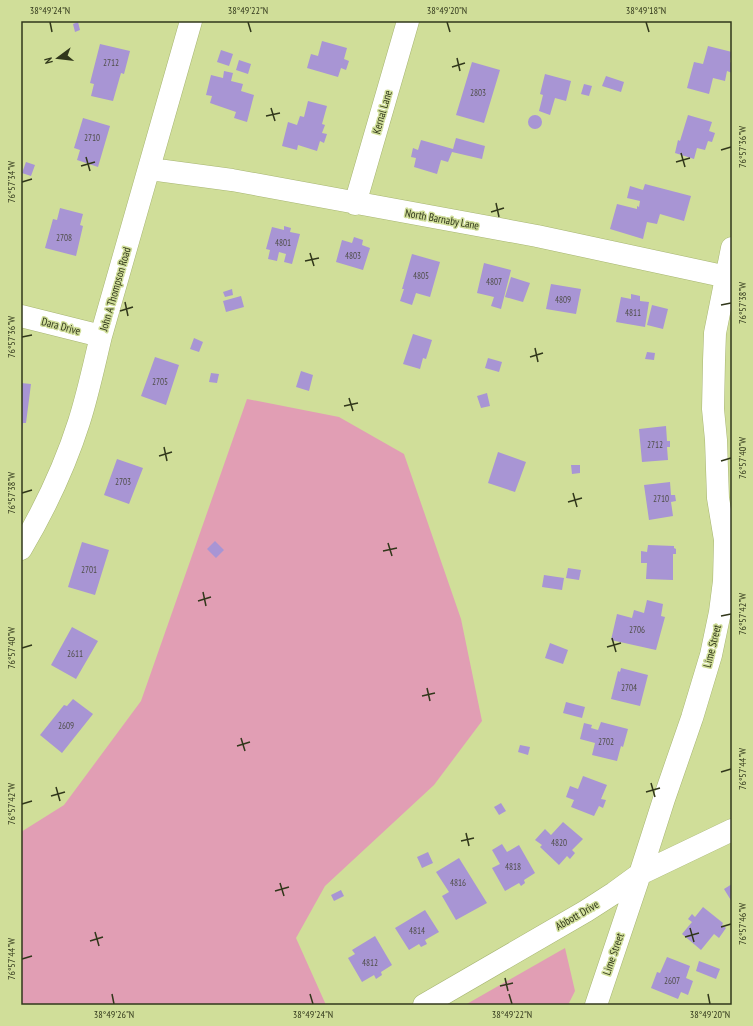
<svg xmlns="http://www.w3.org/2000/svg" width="753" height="1026" viewBox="0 0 753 1026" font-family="'PT Sans Narrow',sans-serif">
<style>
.green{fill:#e19eb4}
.building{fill:#a895d4}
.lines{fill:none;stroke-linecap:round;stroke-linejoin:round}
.street-casing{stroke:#a7b572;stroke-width:23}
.street{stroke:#fff;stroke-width:22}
.ticks{fill:none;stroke:#31371b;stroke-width:1.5}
.labels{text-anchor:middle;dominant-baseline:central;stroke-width:3;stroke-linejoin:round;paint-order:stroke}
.number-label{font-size:9px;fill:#4f4e49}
.street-label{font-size:11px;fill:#31371b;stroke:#d0de99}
.neatline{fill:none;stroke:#31371b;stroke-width:1.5}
.ticks-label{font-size:10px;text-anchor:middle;fill:#31371b}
</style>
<rect width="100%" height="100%" fill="#d0de99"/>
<!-- green -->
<path class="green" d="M247,399l92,18 65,37 57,165 21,102 -48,64 -109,101 -29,52 30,67h-305v-173l43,-27 77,-104z
M565,948l10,43 -7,14h-103z"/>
<!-- building -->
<path class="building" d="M78,22l2,8 -5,2 -2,-8z
M322,41l25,7 -3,11 5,2 -3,9 -5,-2 -3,9 -31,-9 4,-14 7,2z
M100,44l30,7 -6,23 -3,-1 -8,28 -22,-5 3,-12 -4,-1z
M708,46l24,6 -2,10 2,1v10l-5,-2 -2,10 -12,-3 -4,16 -22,-6 7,-26 9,2z
M221,50l12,4 -4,12 -12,-4z
M239,60l12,4 -3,10 -12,-4z
M472,62l28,8 -16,53 -28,-8z
M224,71l9,2 -2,8 12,3 -2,7 13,4 -7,27 -13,-4 2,-6 -26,-9 2,-7 -6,-1 5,-20 12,3z
M545,74l26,7 -5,20 -11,-3 -5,17 -11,-4 4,-16 -3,-1z
M606,76l18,6 -3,10 -19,-6z
M584,84l8,2 -3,10 -8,-2z
M308,101l19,5 -5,18 3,1 -3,8 5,1 -3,9 -4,-2 -3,10 -19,-6 -1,5 -15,-4 6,-24 9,3 3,-9 4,1z
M688,115l24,7 -3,9 6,2 -3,9 -4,-1 -3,9 -8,-2 -3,11 -19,-6 3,-13 2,1z
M528 122a7 7 0 1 1 14 0a7 7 0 1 1-14 0Z
M83,118l27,8 -12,41 -21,-7 3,-10 -6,-2z
M456,138l29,8 -3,13 -30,-7 -4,10 -7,-2 -4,14 -23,-7 2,-9 -5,-1 2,-9 5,2 3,-10 32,9z
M26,162l9,3 -4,11 -9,-3z
M645,184l46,12 -7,25 -24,-7 -3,10 -10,-2 -4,17 -33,-10 7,-25 20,5v-3l2,1 1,-6 -13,-3 3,-12 13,4z
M60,208l23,6 -3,11 3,1 -7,30 -31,-8 8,-29 4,1z
M284,226l7,2 -1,4 10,2 -8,30 -8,-2 2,-8 -7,-2 -2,9 -9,-2 2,-9 -4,-1 6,-22 12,3z
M354,237l9,3 -1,5 8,3 -7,22 -27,-8 6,-22 10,3z
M412,254l28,8 -10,35 -14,-4 -4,12 -12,-4 4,-12h-2z
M484,263l27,7 -10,39 -10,-3 3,-9 -17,-4z
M511,277l19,6 -7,19 -18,-5z
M551,284l30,5 -5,25 -30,-5z
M232,289l1,6 -8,2 -2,-5z
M631,294l9,2v5l9,1 -4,25 -29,-5 5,-25 10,2z
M241,296l3,11 -18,5 -3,-11z
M652,305l16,4 -5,20 -16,-4z
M413,334l19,6 -6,19 -3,-1 -3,11 -17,-5z
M194,338l9,4 -4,10 -9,-3z
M647,352l8,1 -1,7 -9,-1z
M155,357l24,8 -13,40 -25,-9z
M488,358l14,4 -3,10 -14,-4z
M301,371l12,4 -4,16 -13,-4z
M211,373l8,1 -2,9 -8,-1z
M21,383l10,1 -5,39h-3l-1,8z
M487,393l3,13 -9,2 -4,-12z
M666,426l1,15h3v6h-3l1,13 -26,2 -3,-33z
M498,452l28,10 -11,30 -27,-9z
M117,459l26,9 -14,36 -25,-9z
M571,465h9v8l-8,1z
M670,482l1,13h4l1,6 -5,1 2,14 -24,4 -5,-35z
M215,541l9,9 -8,8 -9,-9z
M82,542l27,8 -14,45 -27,-8z
M648,545l26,1v2l2,1v5h-3v26l-27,-1 1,-16h-6v-12l6,1z
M568,568l13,2 -2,10 -13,-2z
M544,575l20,3 -2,12 -20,-3z
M647,600l16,4 -2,12 4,1 -9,33 -45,-10 6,-26 15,4 2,-8 10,3z
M72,627l26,14 -22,38 -25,-14z
M550,643l18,7 -5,14 -18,-6z
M621,668l27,7 -8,31 -29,-7 7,-28 2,1z
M73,699l20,15 -31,39 -22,-18 24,-30 3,1z
M566,702l19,5 -3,11 -19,-5z
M601,722l27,7 -5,18 -2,-1 -4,15 -25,-6 3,-12 -15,-4 4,-16 8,2 -1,3 7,2z
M520,745l10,2 -2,8 -10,-3z
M583,776l24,9 -6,14 5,1 -3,8 -4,-2 -5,10 -23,-9 3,-7 -8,-3 4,-11 8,3z
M501,803l5,8 -7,4 -5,-8z
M563,822l20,17 -11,11 3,3 -5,6 -3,-3 -8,9 -19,-18 2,-2 -7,-5 10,-11 6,6z
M502,844l5,8 12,-7 16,28 -11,7 1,3 -4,3 -2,-3 -14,8 -13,-23 8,-4 -8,-14z
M428,852l5,11 -11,5 -5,-11z
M459,858l28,45 -31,17 -14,-24 7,-4 -13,-20z
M732,884v18l-8,-13z
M341,890l3,6 -10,5 -3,-6z
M703,907l20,16 -1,2 4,3 -7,10 -5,-4 -13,16 -19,-16 10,-12 -4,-3 4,-5 3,3z
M425,910l14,22 -14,8 2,4 -6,3 -2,-3 -10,6 -14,-22z
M375,936l17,29 -11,7 1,3 -6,4 -2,-4 -12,7 -14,-24 7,-4 -3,-4z
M667,957l23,9 -4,12 7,3 -5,14 -7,-3 -3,7 -27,-11 6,-16 3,1z
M699,961l21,8 -4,10 -20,-8z"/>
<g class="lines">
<!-- street casing -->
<g class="street-casing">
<path id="street" d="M150,169l82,11 305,56 195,42
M355,204l53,-183
M21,316l80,20
M21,549c23,-39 44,-83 58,-127 9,-28 15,-57 22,-86l90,-315
M424,1005l162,-94 28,-18 26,-19 92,-44
M596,1005l44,-131 24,-75 28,-81 19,-63 9,-43 4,-31 1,-41 -7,-42 -2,-58 -3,-31 1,-48 1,-28 17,-85"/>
</g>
<!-- street -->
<use href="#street" class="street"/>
</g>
<!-- ticks -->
<path class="ticks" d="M50,22l2,10M248,22l3,10M447,22l3,10M646,22l3,10M457,58l3,13M452,67l13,-4M271,108l4,13M266,116l14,-3M721,150l10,-3M681,153l4,14M86,157l4,14M676,162l14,-4M81,166l14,-4M22,182l10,-3M496,203l3,14M491,212l13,-4M310,253l4,13M305,261l14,-3M125,302l3,14M721,305l10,-2M120,311l13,-4M22,337l10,-2M535,348l3,14M530,357l13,-4M349,398l4,13M344,406l14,-3M164,447l3,14M159,456l13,-4M721,461l10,-3M22,493l10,-3M573,493l4,14M568,502l14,-4M388,543l4,13M383,551l14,-3M203,592l3,14M198,601l13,-4M721,616l10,-2M612,638l4,14M607,647l14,-4M22,648l10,-3M427,688l3,13M422,696l13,-3M241,738l4,13M237,746l13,-4M721,772l10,-3M651,783l4,14M56,787l4,14M646,792l14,-4M51,796l14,-4M22,804l10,-3M466,833l3,13M461,841l13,-3M280,883l4,13M275,891l14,-4M721,927l10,-3M690,928l4,14M95,932l4,14M685,937l14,-4M90,941l13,-4M22,959l10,-3M505,978l3,13M500,986l13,-3M112,994l2,10M310,994l3,10M509,994l3,10M708,994l2,10"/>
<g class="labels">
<!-- number labels -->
<g class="number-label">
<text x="111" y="62">2712</text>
<text x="478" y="92">2803</text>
<text x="92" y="137">2710</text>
<text x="64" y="237">2708</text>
<text x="283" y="242">4801</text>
<text x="353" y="255">4803</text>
<text x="421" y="275">4805</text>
<text x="494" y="281">4807</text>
<text x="563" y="299">4809</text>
<text x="633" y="312">4811</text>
<text x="160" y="381">2705</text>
<text x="655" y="444">2712</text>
<text x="123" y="481">2703</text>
<text x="661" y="498">2710</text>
<text x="89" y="569">2701</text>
<text x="637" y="629">2706</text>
<text x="75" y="653">2611</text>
<text x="629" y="687">2704</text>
<text x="66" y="725">2609</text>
<text x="606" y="741">2702</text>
<text x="559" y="842">4820</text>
<text x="513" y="866">4818</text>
<text x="458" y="882">4816</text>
<text x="417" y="930">4814</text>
<text x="370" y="962">4812</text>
<text x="672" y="980">2607</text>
</g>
<!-- street labels -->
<g class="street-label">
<text transform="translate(382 112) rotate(-74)">Kernal Lane</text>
<text transform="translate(442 219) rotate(10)">North Barnaby Lane</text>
<text transform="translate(115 289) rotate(-74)">John A Thompson Road</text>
<text transform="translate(61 326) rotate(15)">Dara Drive</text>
<text transform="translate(712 646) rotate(-76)">Lime Street</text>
<text transform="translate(577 915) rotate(-30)">Abbott Drive</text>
<text transform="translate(613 954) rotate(-71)">Lime Street</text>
</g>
</g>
<!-- border -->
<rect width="753" height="1026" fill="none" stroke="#d0de99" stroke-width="44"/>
<!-- north arrow -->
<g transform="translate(58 58) rotate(255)" stroke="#d0de99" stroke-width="3" paint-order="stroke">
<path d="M0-3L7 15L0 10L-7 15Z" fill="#31371b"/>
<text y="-6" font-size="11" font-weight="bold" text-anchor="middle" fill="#31371b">N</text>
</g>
<rect x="22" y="22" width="709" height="982" class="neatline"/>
<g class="ticks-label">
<text x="50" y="14">38°49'24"N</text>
<text x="248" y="14">38°49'22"N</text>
<text x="447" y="14">38°49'20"N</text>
<text x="646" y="14">38°49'18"N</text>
<text transform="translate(742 147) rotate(-90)" y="4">76°57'36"W</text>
<text transform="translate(11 182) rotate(-90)" y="4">76°57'34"W</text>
<text transform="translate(742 303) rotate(-90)" y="4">76°57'38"W</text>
<text transform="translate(11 337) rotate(-90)" y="4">76°57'36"W</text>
<text transform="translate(742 458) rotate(-90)" y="4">76°57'40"W</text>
<text transform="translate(11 493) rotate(-90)" y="4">76°57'38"W</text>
<text transform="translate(742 614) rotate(-90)" y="4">76°57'42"W</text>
<text transform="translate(11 648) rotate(-90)" y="4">76°57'40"W</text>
<text transform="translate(742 769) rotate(-90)" y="4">76°57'44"W</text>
<text transform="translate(11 804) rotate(-90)" y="4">76°57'42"W</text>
<text transform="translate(742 924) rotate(-90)" y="4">76°57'46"W</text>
<text transform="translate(11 959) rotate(-90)" y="4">76°57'44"W</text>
<text x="114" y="1018">38°49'26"N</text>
<text x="313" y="1018">38°49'24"N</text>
<text x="512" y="1018">38°49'22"N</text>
<text x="710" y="1018">38°49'20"N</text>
</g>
</svg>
